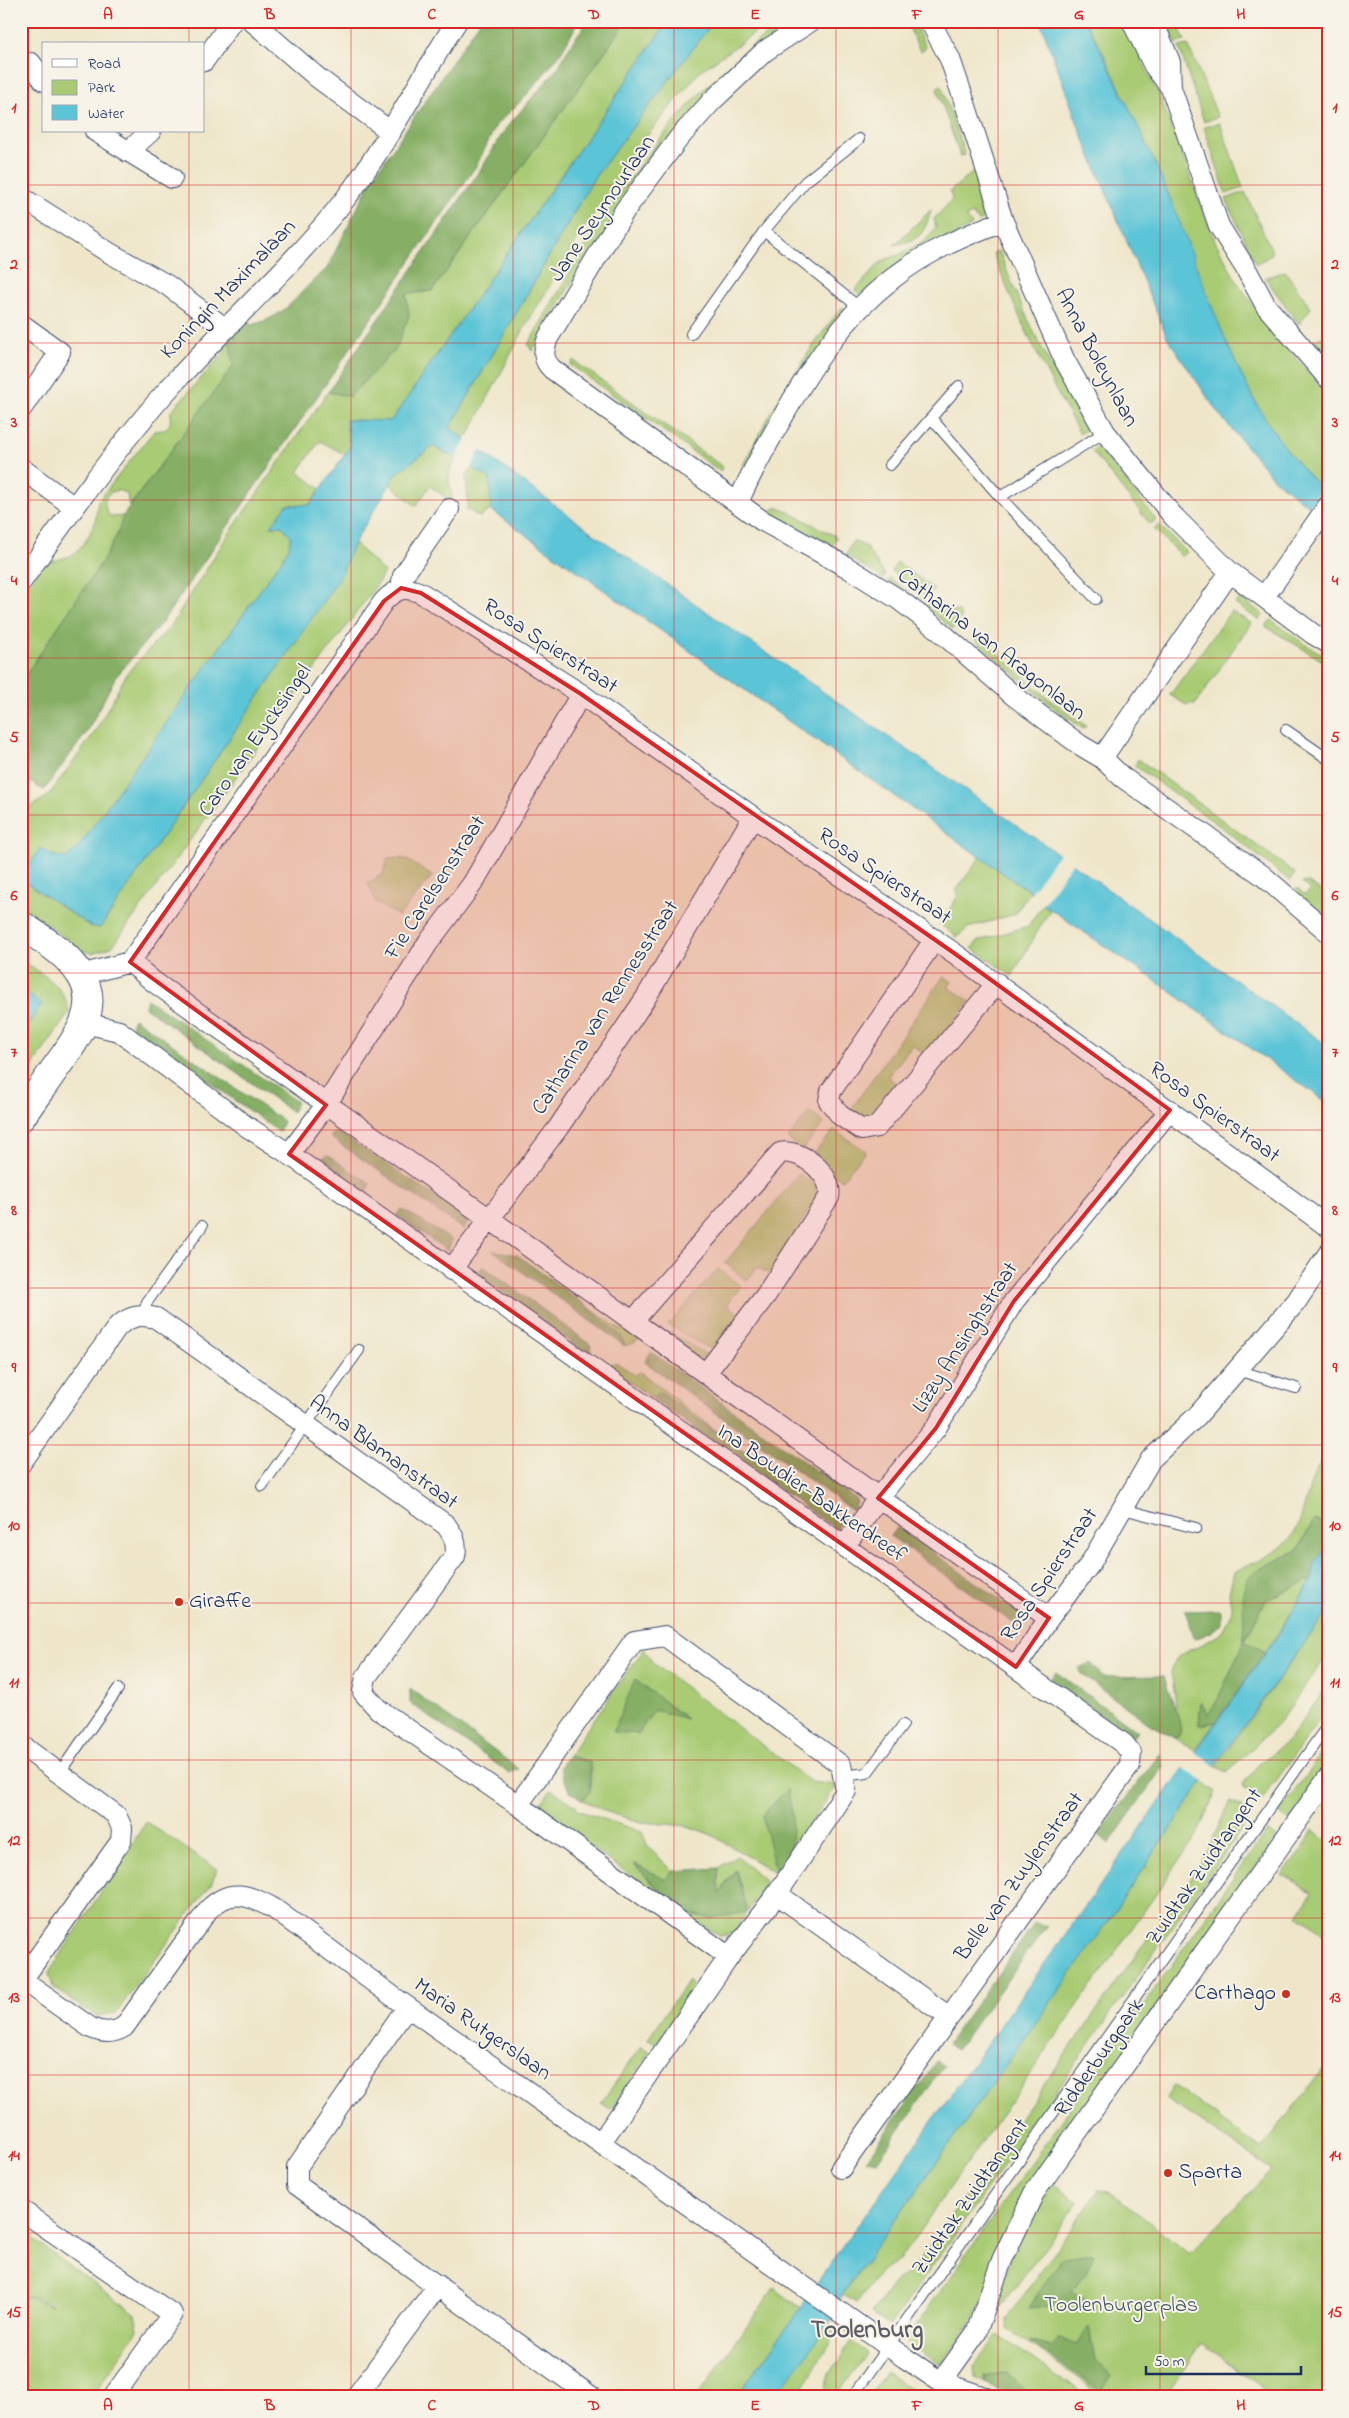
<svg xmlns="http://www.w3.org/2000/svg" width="1349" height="2418" viewBox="0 0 1349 2418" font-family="'Indie Flower',sans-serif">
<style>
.green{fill:#a9cb73;stroke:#627d68}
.forest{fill:#86af65;stroke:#506f62}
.water{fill:#5bc4d7;stroke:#3b7a9a}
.pier{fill:#efe6ca}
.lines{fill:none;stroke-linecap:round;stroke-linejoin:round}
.lane-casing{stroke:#3b4a6e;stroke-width:12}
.street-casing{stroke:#3b4a6e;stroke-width:22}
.secondary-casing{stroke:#3b4a6e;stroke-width:30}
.lane{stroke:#fff;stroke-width:10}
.street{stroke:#fff;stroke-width:20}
.secondary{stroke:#fff;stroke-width:28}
.marked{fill:#d62828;fill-opacity:0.2;stroke:#d62828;stroke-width:4;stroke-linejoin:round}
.grid{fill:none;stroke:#d62828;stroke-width:1;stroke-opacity:0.55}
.poi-dot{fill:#c8321e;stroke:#f7f3e8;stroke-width:2}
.labels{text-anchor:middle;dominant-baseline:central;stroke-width:4;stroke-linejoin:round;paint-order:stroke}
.street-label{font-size:22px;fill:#1b2f5e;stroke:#f7f3e8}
.poi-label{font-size:22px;fill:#1b2f5e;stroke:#f7f3e8;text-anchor:start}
.park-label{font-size:22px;fill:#3e5663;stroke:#f7f3e8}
.quarter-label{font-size:25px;font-weight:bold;fill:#5e5c67;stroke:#f7f3e8}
.neatline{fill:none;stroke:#d62828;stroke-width:2}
.grid-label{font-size:16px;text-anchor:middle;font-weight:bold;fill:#d62828}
</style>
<rect width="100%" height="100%" fill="#f7f3e8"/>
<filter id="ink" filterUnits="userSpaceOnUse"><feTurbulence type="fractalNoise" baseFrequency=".02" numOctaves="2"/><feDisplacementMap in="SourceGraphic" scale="10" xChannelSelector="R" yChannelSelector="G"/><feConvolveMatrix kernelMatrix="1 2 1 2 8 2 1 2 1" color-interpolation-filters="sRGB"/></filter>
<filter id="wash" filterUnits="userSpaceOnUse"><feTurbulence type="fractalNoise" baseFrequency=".0096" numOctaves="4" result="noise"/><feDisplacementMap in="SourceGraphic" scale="20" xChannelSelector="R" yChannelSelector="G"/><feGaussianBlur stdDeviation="1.12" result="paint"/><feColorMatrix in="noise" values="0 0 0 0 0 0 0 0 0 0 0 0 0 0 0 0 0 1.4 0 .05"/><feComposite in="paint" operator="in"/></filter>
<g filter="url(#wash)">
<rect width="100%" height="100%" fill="#efe6ca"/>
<!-- green -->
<path class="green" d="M627,21h41l-277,400 -44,-1 4,27 -7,7 -24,-13 -22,31 23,17 -12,16h-22l-15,21h10l9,10 -2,11 -6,11 -206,291 -11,9 -12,-2 -33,21v-64l27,-17 47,-64 32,-59 44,-47 53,-85 104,-149 22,4 59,-81 -3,-21 26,-3z
M714,21h58l-72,50 -58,71 -57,85 -60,100 -57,109 -5,1 -13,-9 144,-250z
M786,21h11l-23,16 -196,235 -46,79 -4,-6c68,-119 140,-246 258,-324z
M906,21h7l13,27 -6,3z
M1085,21h39l39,84 52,136 22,41 37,52 54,59v86l-7,9c-56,-49 -86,-123 -114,-190 -20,-48 -40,-96 -59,-143 -19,-46 -37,-92 -63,-134z
M1166,21h10l9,19 -9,4z
M1188,45l30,72 -14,5 -25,-75z
M941,85l24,70 -5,1 -23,-67z
M1220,123l23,65 -17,6 -22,-67z
M977,169l14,41 -12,12 -7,-8 -6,3 6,8 -112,70 -5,-5 27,-29 19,-7 25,-14 10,-13 -2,-8 18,-19 -2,-9z
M1245,192l27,59 -1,4 -15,9 -30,-65z
M931,210c-7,25 -11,30 -37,35z
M999,251c24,63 53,121 88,178l-7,5c-34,-59 -62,-117 -87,-180z
M1285,271l26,37 -12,16 -34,-46z
M842,307l5,4 -100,158 -4,-4c28,-55 60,-109 99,-158z
M1328,334v22l-16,-15z
M229,337l5,29 -105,141 -2,-13 -9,-4c-15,3 -17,16 -7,27l12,-1 -5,17 -14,26 -83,123v-85l22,-33 31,-9 13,-16 8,-16 3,-22 56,-70 10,-1 6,-6 1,-13 54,-59 -6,-5z
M573,360l150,107 -3,4 -149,-106z
M433,446l23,14c-4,6 -8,12 -7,20 0,8 4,12 2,21l-21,-15 -14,20 -26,-22 7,-11z
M1098,446l58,74 -6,4 -58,-73z
M472,468l18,10 1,32 -12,7 -12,-8 1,-8 -2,-23z
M775,508h6l56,29 -5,10 -47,-23 -15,-12z
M1159,525l28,27 -5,5 -28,-28z
M853,541l12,5 20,29 -2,4 -37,-24z
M354,543l30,29 -6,11 -266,364 -20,6 -9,-2 -62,-45v-27l69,47 10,2 240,-351z
M897,562l37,27 -6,10 -36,-27z
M890,578c19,15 42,37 68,33l3,5 -1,5 -7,8 -33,-26 -33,-22z
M1240,597l23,18 -4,5 -24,-16z
M1231,611l20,12 -56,82 -4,-2 -3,3 -18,-11z
M1271,620l35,25 22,12v7l-63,-38z
M978,635l66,60 42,31 -3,3 -37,-27 -71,-62z
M1138,759l157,114 -5,8 -63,-50 -92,-65z
M980,857l51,34 -16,23 -47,14 -11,9 -17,-13 19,-30 -3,-3z
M388,858l18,1 26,17 -33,40 -23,-13 -8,-20 15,-9z
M1307,882l21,13v27l-35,-29 4,-5 8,7 5,-5 -8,-7z
M1043,904l7,6 -38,66 -40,-28 6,-7 50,-15z
M21,960c21,15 45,25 48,53l-48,70v-49l21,-30 -21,-14z
M944,976l8,6 -4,5 22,14 -44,55 -13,-11 -25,31 10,10 -28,34 -23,-5z
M809,1112l15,11 -23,29 -13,-14z
M834,1130l32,21 -24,29 -31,-23z
M799,1174l17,12 2,9 -48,79 -13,-7 -10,14 -22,-18z
M718,1269l23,17 -14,19 13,9 -26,37 -46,-26z
M581,1302l40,28 7,-2 13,10 -7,5 -9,3 -5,-11z
M670,1332l40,25 -13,4 -33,-23z
M617,1363l18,12 5,-3 95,73 -77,-53 -6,6 -28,-20 -21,-8 6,-6z
M1328,1453v73l-14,-6 -16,30 -39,19 -14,71 21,-40 46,-21 -46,73 -22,-10 -28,61 -8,12 -7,-13 -2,23 17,-3 -21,28 -20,-12 5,-2 -7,-27 3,-5 -5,-32 5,-13 13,-10 10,-2 24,-15 9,-19 -3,-20 5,-21c19,-10 50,-20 61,-40 13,-26 12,-56 33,-79z
M1328,1611v43l-50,70 -51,48 -11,-6z
M644,1649l9,14 158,119 26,3 -61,88 -64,-38 -24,-9 -47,-4 -34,-10 -24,-12 7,-8v-30l-22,-6z
M1328,1685v22l-66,94 -17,-11 -2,-6 15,-19 30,-24z
M1328,1744v23l-38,54 -11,-8z
M1203,1781l13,11 -20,45 -296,422 -19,12 -24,32 -15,-8 265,-372z
M551,1789l25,17 1,4 65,22 6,15 25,24 -7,9 -31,-15 37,39 -136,-94z
M1231,1801l21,13 -362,512 -19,-13 24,-31 16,-10 289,-407c12,-21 19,-43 31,-64z
M146,1822l71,47 -6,15 -95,129 -20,3 -43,-29 -4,-14z
M1313,1830l15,10v98l-30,-23 14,-23 -30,-17 21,-26z
M1267,1831l9,7 -226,319 -75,160 -34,48 -36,-24z
M737,1856l29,26 -33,52 -13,2 -39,-23 31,5 23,-48 -17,25v-27z
M688,1980l7,11 -39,53 -8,-5z
M641,2046l9,6 -39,57 -10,-6z
M1328,2063v334h-53l-73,-54 -37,54h-61l-97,-69 -1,-8 93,-131 10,2 80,62 83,-83 -106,-71 7,-14 88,64z
M1054,2184l24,18 -88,120 22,-67 25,-48z
M21,2231l114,82 3,17 -47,67h-70v-99h9l22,8c-10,-7 -19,-10 -31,-9z
M774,2288l27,20 -65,89h-39z
M829,2326l6,7 -37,64h-24z
M998,2335l89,62h-53l-9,-5 -18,-20 -23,5 1,6 -10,-5 -1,-12z
M851,2341l16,12 -31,44h-13l6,-23z
M886,2372l36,25h-54z"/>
<!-- forest -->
<path class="forest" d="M480,21h99l-19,33 -34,42 -30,29 -18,38 -316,459 -47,56 -28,54 -43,58 -23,-13v-95l83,-123 14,-26 5,-17 110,-150 -4,-29 16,-17 6,5c41,-10 45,-33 75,-55l46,-91z
M588,21h39l-195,270 -26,3 3,21 -13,34 -46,47 -22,-4 155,-226 23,-38 52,-60 13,-24z
M147,999l150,103 -5,10 -147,-105z
M134,1018l149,103 -4,11 -148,-106z
M337,1131l132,88 -5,11 -134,-93z
M327,1155l43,28 -4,11 -48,-33z
M402,1209l50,31 -4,11 -52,-36z
M492,1250l25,5 64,47 39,33 5,11z
M483,1266l107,78 2,7 -6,3 -109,-81z
M651,1352l206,148 -4,11 -208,-149z
M658,1392l183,127 -4,11 -185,-132z
M1314,1520l14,6v20l-13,17 -3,16 -46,21 -22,41 22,11 -50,70 -17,3 2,-24 7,13 8,-11 28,-61 -1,-49 4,-14 12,-10 39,-19z
M897,1527l126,89 -4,11 -129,-91z
M1221,1610v14l-10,8 -16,7 -10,-28z
M1091,1663l12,14 61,-1c4,19 19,41 16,60l-5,2 -24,-13 -70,-51 -2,-6z
M1056,1672l82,60 -7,6 -81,-59z
M635,1680l52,39 -33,-9 -16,24 -25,-2z
M410,1689l109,80 -10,4 -99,-70z
M1160,1754l3,13 -54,77 -11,-10z
M568,1756l22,6v30l-7,8 -14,-9 -9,-24z
M788,1789l4,28 -1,36 -15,20 -14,-58z
M634,1863l32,17 7,-9 45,-3 1,26 17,-24 12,42 -36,6 -31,-5z
M1035,1923l12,3 -91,124 -9,-6z
M937,2060l7,6 -67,96 -11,-2z
M1094,2253l-7,19 -16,20 17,10 -60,6 35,-51z
M1089,2328l6,32 16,15 -10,16 -72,-50 22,6 9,-9 15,7z
M1007,2372l18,20 9,5h-15l-34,-14 -1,-6z"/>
<!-- water -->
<path class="water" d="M668,21h46l-120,157 -144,250 148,109 449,309 281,200v57l-165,-117 -120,-82 -12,-13 -10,-5 -530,-376 -1,-32 -57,-32 -36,27 -43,70 -14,34 -240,351 -10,-2 -69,-47 19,-31 14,8 12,2 11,-9 206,-291 6,-11 2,-11 -9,-10h-11l16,-21h23l40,-58 -4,-27 45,1z
M1040,21h45c16,28 29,56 43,85 20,41 39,82 55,125 37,94 66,193 145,263v27l-55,-43 -55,-65 -51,-76 -85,-202z
M21,990l21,14 -21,30z
M1328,1546v65l-125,170 -96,142 -265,372 -13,31 -55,71h-38l65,-89 18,-28 454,-637 39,-64 3,-16z"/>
<!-- pier -->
<path class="pier" d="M467,437l14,11 -11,22 -15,-9z
M1323,487l5,4v33l-20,-15z
M1060,852l13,10 -32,45 -11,-13z
M1192,1750l26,18 -13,15 -24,-17z"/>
</g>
<g filter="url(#ink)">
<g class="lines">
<!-- lane casing -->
<g class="lane-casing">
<path id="lane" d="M764,231l96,77
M691,334l73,-103 41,-49 54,-43
M931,418l69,79 96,102
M890,465l69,-79
M1000,497l105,-65
M1286,730l42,29
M143,1315l4,-13 55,-76
M1237,1370l59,18
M262,1486l97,-136
M1123,1509l73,19
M60,1772l58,-83
M843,1776l24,-3 36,-48
M852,2397l476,-672"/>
</g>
<!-- street casing -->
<g class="street-casing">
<path id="street" d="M252,21l66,57 73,54
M811,21l-46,30 -53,50 -33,37 -54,72 -77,128c-5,13 -6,21 4,31l209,151 84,46 53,33 37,28 79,69 66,49 22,13 20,19 140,98 66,57
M930,21l20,38 13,38 40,124 62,140 40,71 68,84 57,56 83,62 15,9
M1132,21l22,45 17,22
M1153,21l17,41 1,26 48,138 27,43 20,37 62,72
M204,61l28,-40
M31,63l13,18
M95,131l77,47
M128,152l23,-21
M21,197l87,55 59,33 59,44
M21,324l39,28 -39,57
M21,468l53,39
M738,503c12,-29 27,-55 42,-81 30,-54 63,-105 112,-143 33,-27 72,-43 111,-58
M21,582c48,-68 97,-137 152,-198 57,-63 121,-119 173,-186 42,-56 73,-118 111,-177
M401,588l2,-12 46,-67
M1264,597l64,-91
M1102,758l128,-186
M935,939l-104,152 -2,10 12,15 21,14 15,-3 120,-144
M130,962l24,20c159,113 319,224 477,338 139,100 278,200 418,298
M81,975l49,-13 254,-361c13,-13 20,-15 37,-8l160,101 172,123 201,136 374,274
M85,1023l34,8 127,95 43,28 835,590 7,9 -1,12 -289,403
M289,1154l37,-49 102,-162 45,-60 108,-189
M451,1270l107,-142 87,-129 108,-182
M633,1321l147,-168c21,-5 54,22 49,44l-63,98 -60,78
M21,1463l97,-137c13,-10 21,-12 38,-8l290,207c7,10 12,18 9,31l-89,121 -3,15 15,17 140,96
M845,1546l33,-48 58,-70 78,-127 156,-191
M1016,1667l33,-49 41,-54 61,-105 46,-43 40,-46 59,-68 32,-48
M21,1745l95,70 6,13 -1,13 -99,139
M777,1894l172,123
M21,1979l70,49c11,5 22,6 33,-1l84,-117c22,-23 40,-15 65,-2l122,90 510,360 36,24 43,15
M407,2007l-110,160v18l295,212
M601,2142l128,-185 48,-63 69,-103 -5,-26 -176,-129 -31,5 -116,164 211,152
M21,2210l151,104 -59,83
M941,2382l35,-49 26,-73 32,-67 294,-415
M356,2397l82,-112"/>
</g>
<!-- secondary casing -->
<g class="secondary-casing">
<path id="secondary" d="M21,925c21,14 45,27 59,49 23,34 -6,68 -26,96 -11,16 -22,31 -33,47"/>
</g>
<!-- lane -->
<use href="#lane" class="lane"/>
<!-- street -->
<use href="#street" class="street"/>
<!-- secondary -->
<use href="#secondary" class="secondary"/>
</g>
</g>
<!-- marked area -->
<path class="marked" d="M401,588l20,5 160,101 373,259 216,157 -156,191 -78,127 -58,70 171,120 -33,49 -727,-513 37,-49 -196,-143 254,-361z"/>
<!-- grid -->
<path class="grid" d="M189,21v23M351,21v2376M513,21v2376M674,21v2376M836,21v2376M998,21v2376M1160,21v2376M189,131v2266M21,185h1307M21,343h1307M21,500h1307M21,658h1307M21,815h1307M21,973h1307M21,1130h1307M21,1288h1307M21,1445h1307M21,1603h1307M21,1760h1307M21,1918h1307M21,2075h1307M21,2233h1307"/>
<!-- markers -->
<g class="poi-dot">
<circle cx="179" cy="1602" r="5"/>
<circle cx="1286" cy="1994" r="5"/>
<circle cx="1168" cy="2173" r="5"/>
</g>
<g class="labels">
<!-- street labels -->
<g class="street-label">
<text transform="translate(603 209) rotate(-56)">Jane Seymourlaan</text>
<text transform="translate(229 290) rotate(-46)">Koningin Maximalaan</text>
<text transform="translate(1096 358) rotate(62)">Anna Boleynlaan</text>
<text transform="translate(991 645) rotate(38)">Catharina van Aragonlaan</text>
<text transform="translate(550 647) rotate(33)">Rosa Spierstraat</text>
<text transform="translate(256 741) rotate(-55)">Caro van Eycksingel</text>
<text transform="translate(884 877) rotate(34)">Rosa Spierstraat</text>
<text transform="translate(436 888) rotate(-57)">Fie Carelsenstraat</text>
<text transform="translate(606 1008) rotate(-57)">Catharina van Rennesstraat</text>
<text transform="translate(1214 1113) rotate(36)">Rosa Spierstraat</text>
<text transform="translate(966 1338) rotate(-57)">Lizzy Ansinghstraat</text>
<text transform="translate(383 1453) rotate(36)">Anna Blamanstraat</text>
<text transform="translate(811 1494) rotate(35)">Ina Boudier-Bakkerdreef</text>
<text transform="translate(1050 1575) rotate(-56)">Rosa Spierstraat</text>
<text transform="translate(1205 1867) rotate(-55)">Zuidtak Zuidtangent</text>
<text transform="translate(1020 1877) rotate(-54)">Belle van Zuylenstraat</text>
<text transform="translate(482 2030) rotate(35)">Maria Rutgerslaan</text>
<text transform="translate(1100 2058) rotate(-55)">Ridderburgpark</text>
<text transform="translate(971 2197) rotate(-55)">Zuidtak Zuidtangent</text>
</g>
<!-- poi labels -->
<g class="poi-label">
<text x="189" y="1602">Giraffe</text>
<text x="1276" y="1994" text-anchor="end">Carthago</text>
<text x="1178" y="2173">Sparta</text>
</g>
<!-- park labels -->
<g class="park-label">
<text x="1121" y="2306">Toolenburgerplas</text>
</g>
<!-- quarter labels -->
<g class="quarter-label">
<text x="867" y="2331">Toolenburg</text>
</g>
</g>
<!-- margin -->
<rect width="1349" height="2418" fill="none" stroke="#f7f3e8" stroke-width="55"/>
<!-- legend -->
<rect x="42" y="42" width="162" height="90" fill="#f7f3e8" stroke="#9fa5b1"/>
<rect x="52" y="59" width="25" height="8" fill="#ffffff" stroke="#9fa5b1"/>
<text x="88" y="68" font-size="15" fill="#1b2f5e">Road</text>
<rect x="52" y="80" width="25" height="15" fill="#a9cb73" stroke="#9fa5b1"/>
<text x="88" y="92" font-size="15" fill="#1b2f5e">Park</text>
<rect x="52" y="105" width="25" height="15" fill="#5bc4d7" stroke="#9fa5b1"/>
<text x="88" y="118" font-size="15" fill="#1b2f5e">Water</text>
<!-- scale -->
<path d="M1146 2366v8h155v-8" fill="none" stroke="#1b2f5e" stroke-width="2.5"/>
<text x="1154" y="2366" font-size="15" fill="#1b2f5e" stroke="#f7f3e8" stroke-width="4" paint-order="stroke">50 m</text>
<rect x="28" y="28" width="1294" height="2362" class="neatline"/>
<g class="grid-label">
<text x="108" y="19">A</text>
<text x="270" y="19">B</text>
<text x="432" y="19">C</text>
<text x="594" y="19">D</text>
<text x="755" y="19">E</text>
<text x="917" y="19">F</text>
<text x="1079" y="19">G</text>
<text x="1241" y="19">H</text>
<text x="14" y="112">1</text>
<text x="1335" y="112">1</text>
<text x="14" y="269">2</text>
<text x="1335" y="269">2</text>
<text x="14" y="427">3</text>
<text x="1335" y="427">3</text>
<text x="14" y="585">4</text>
<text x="1335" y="585">4</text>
<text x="14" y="742">5</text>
<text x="1335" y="742">5</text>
<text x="14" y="900">6</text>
<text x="1335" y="900">6</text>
<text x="14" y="1057">7</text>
<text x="1335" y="1057">7</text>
<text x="14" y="1215">8</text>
<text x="1335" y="1215">8</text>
<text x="14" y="1372">9</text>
<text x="1335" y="1372">9</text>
<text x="14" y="1530">10</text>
<text x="1335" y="1530">10</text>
<text x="14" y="1687">11</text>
<text x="1335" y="1687">11</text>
<text x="14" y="1845">12</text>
<text x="1335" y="1845">12</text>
<text x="14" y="2002">13</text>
<text x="1335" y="2002">13</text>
<text x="14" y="2160">14</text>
<text x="1335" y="2160">14</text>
<text x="14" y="2317">15</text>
<text x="1335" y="2317">15</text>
<text x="108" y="2410">A</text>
<text x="270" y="2410">B</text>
<text x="432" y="2410">C</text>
<text x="594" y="2410">D</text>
<text x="755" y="2410">E</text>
<text x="917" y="2410">F</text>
<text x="1079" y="2410">G</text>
<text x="1241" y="2410">H</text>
</g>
</svg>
